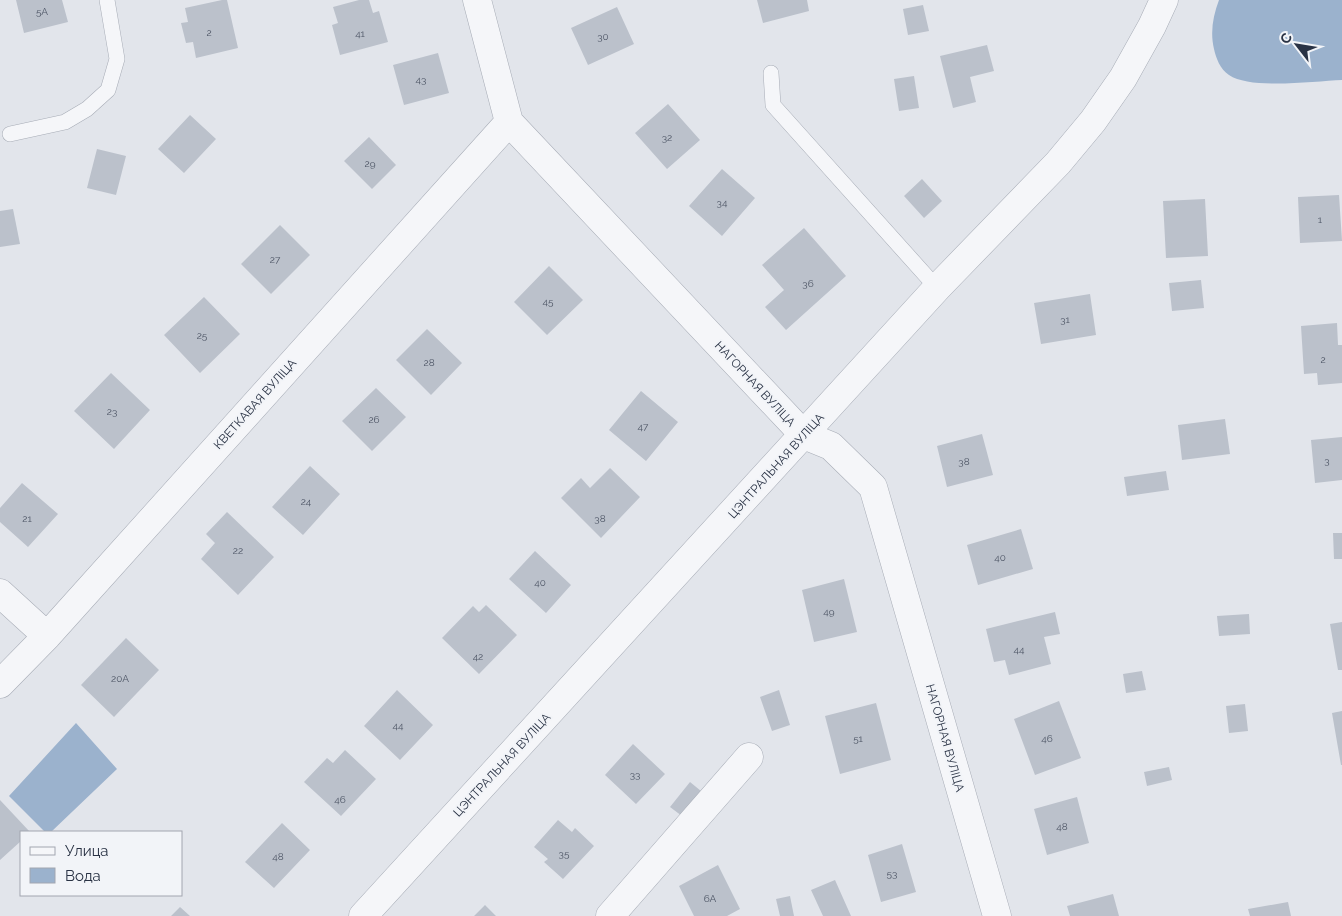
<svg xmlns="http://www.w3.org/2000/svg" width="1342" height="916" viewBox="0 0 1342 916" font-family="Raleway,sans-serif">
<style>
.water{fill:#9bb2cd}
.building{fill:#bbc1cb}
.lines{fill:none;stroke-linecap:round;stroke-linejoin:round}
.lane-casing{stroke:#a7acb6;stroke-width:16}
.street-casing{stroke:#a7acb6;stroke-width:29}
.lane{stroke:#f5f6f9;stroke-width:15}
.street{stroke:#f5f6f9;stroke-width:28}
.labels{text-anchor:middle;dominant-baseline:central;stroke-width:4;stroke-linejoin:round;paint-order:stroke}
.number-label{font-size:10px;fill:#4e5666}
.street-label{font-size:12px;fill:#293244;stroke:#f2f4f8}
</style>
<rect width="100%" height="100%" fill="#e2e5eb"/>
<!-- water -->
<path class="water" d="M1219,0h123v80c-28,1 -91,10 -113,-5 -9,-6 -13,-17 -15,-26 -4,-17 -1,-33 5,-49z
M76,723l41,46 -66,63h-6l-36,-36z"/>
<!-- building -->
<path class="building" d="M16,0h46l6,22 -44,11z
M222,0h5l11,48 -42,10 -3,-16 -7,1 -5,-20 7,-1 -3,-14z
M359,0h10l4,13 6,-2 9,31 -48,13 -8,-30 6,-2 -5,-16z
M757,0h50l2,11 -46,12z
M923,5l6,26 -21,4 -5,-26z
M617,7l17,37 -46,21 -17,-37z
M987,45l7,26 -24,6 6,25 -23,6 -13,-52z
M438,53l11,40 -45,12 -11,-40z
M914,76l5,32 -20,3 -5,-32z
M668,104l32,36 -33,29 -32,-36z
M190,115l26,24 -32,34 -26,-24z
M369,137l27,28 -24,24 -28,-28z
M97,149l29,7 -10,39 -29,-7z
M722,169l33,29 -33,38 -33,-30z
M922,179l20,22 -18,17 -20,-22z
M1339,195l3,46 -42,2 -2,-46z
M1205,199l3,57 -42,2 -3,-57z
M13,209l7,35 -20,3v-36z
M280,225l30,30 -39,39 -30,-30z
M804,228l42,48 -60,54 -21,-23 19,-17 -22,-25z
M549,266l34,34 -36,35 -33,-33z
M1201,280l3,28 -32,3 -3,-28z
M1090,294l6,41 -55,9 -7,-41z
M204,297l36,37 -40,39 -36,-38z
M1337,323l1,22h4v38l-24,2 -1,-12 -13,1 -3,-48z
M427,329l35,34 -31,32 -35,-35z
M111,373l39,37 -36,39 -40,-38z
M376,388l30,29 -34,34 -30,-30z
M641,391l37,31 -32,39 -37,-31z
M1225,419l5,35 -48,6 -4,-35z
M982,434l11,41 -46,12 -10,-41z
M1342,437v43l-27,3 -4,-43z
M310,466l30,28 -37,41 -31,-28z
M610,468l30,29 -39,41 -40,-40 20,-20 9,10z
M1166,471l3,19 -42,6 -3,-19z
M22,483l36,31 -30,33 -28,-25v-14z
M227,512l47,45 -36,38 -37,-36 14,-16 -9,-9z
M1021,529l12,40 -55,16 -11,-40z
M1333,533h9v26h-8z
M535,551l36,34 -25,28 -37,-34z
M844,579l13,53 -43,10 -12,-52z
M486,605l31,30 -38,39 -37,-36 31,-32 6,6z
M1055,612l5,22 -16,3 7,27 -42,11 -4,-15 -11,2 -8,-33z
M1249,614l1,20 -31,2 -2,-20z
M1342,622v48h-4l-8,-46z
M126,638l33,32 -45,47 -33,-32z
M1142,671l4,19 -20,3 -3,-19z
M397,690l36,35 -33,35 -36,-34z
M779,690l11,35 -18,6 -12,-34z
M1059,701l22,57 -46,17 -21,-56z
M876,703l15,57 -51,14 -15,-58z
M1245,704l3,27 -19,2 -3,-27z
M1342,711v54h-1l-9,-52z
M633,744l32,30 -29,30 -31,-29z
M345,750l31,29 -35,37 -37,-34 23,-24 6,5z
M1169,767l3,13 -25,6 -3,-14z
M690,782l11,9 -19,25 -12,-9z
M1077,797l12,46 -42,12 -13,-46z
M0,800l30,32h-9v9l-21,19z
M558,820l14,12 3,-4 19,18 -31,33 -19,-17 4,-3 -14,-12z
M282,823l28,27 -36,38 -29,-26z
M902,844l14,48 -35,10 -13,-47z
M718,865l22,44 -13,7h-33l-15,-30z
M835,880l16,36h-28l-12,-26z
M1113,894l6,22h-49l-3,-10z
M790,896l4,20h-14l-4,-17z
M1288,902l3,14h-41l-2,-7z
M485,905l11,11h-22z
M180,907l10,9h-19z"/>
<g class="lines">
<!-- lane casing -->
<g class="lane-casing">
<path id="lane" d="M771,73l2,32 164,183
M10,134l55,-12 22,-13 21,-19 9,-31 -10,-59"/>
</g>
<!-- street casing -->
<g class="street-casing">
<path id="street" d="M477,0l32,122 295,313 27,11 42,41 124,429
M0,593l47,43
M0,684l47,-48 462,-514
M363,916l574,-628 121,-125 35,-42 30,-43 29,-52 12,-26
M610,916l139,-159"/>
</g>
<!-- lane -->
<use href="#lane" class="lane"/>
<!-- street -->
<use href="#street" class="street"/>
</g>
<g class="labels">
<!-- number labels -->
<g class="number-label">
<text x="42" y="11">5А</text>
<text x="209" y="32">2</text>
<text x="360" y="33">41</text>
<text x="603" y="36">30</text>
<text x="421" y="79">43</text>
<text x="667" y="137">32</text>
<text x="370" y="163">29</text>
<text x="722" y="202">34</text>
<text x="1320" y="219">1</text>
<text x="275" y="259">27</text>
<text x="808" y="283">36</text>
<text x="548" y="301">45</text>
<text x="1065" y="319">31</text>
<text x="202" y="335">25</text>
<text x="1323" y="359">2</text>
<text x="429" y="362">28</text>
<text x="112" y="411">23</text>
<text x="374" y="419">26</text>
<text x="643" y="426">47</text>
<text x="1327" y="460">3</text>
<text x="964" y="461">38</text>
<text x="306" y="501">24</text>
<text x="27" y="518">21</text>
<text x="600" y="518">38</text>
<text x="238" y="550">22</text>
<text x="1000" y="557">40</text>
<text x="540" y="582">40</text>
<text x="829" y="611">49</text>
<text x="1019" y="649">44</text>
<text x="478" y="656">42</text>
<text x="120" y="678">20А</text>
<text x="398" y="725">44</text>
<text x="858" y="738">51</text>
<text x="1047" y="738">46</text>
<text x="635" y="774">33</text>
<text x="340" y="799">46</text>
<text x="1062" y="826">48</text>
<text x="564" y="853">35</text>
<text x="278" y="856">48</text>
<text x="892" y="873">53</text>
<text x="710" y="898">6А</text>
</g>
<!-- street labels -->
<g class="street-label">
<text transform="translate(755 384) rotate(47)">НАГОРНАЯ ВУЛІЦА</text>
<text transform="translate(255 404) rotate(-48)">КВЕТКАВАЯ ВУЛІЦА</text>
<text transform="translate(776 466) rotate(-48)">ЦЭНТРАЛЬНАЯ ВУЛІЦА</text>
<text transform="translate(945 738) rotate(74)">НАГОРНАЯ ВУЛІЦА</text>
<text transform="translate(502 765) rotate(-47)">ЦЭНТРАЛЬНАЯ ВУЛІЦА</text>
</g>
</g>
<!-- legend -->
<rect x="20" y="831" width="162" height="65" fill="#f2f4f8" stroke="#a2a6b0"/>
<rect x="30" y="847" width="25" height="8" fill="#f5f6f9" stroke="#a2a6b0"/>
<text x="65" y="856" font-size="15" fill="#293244">Улица</text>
<rect x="30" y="868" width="25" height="15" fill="#9bb2cd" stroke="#a2a6b0"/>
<text x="65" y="881" font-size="15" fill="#293244">Вода</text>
<!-- north arrow -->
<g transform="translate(1297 45) rotate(301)" stroke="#f2f4f8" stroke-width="4" paint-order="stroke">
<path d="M0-4L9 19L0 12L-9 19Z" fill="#293244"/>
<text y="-8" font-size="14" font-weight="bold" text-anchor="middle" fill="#293244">С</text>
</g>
</svg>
